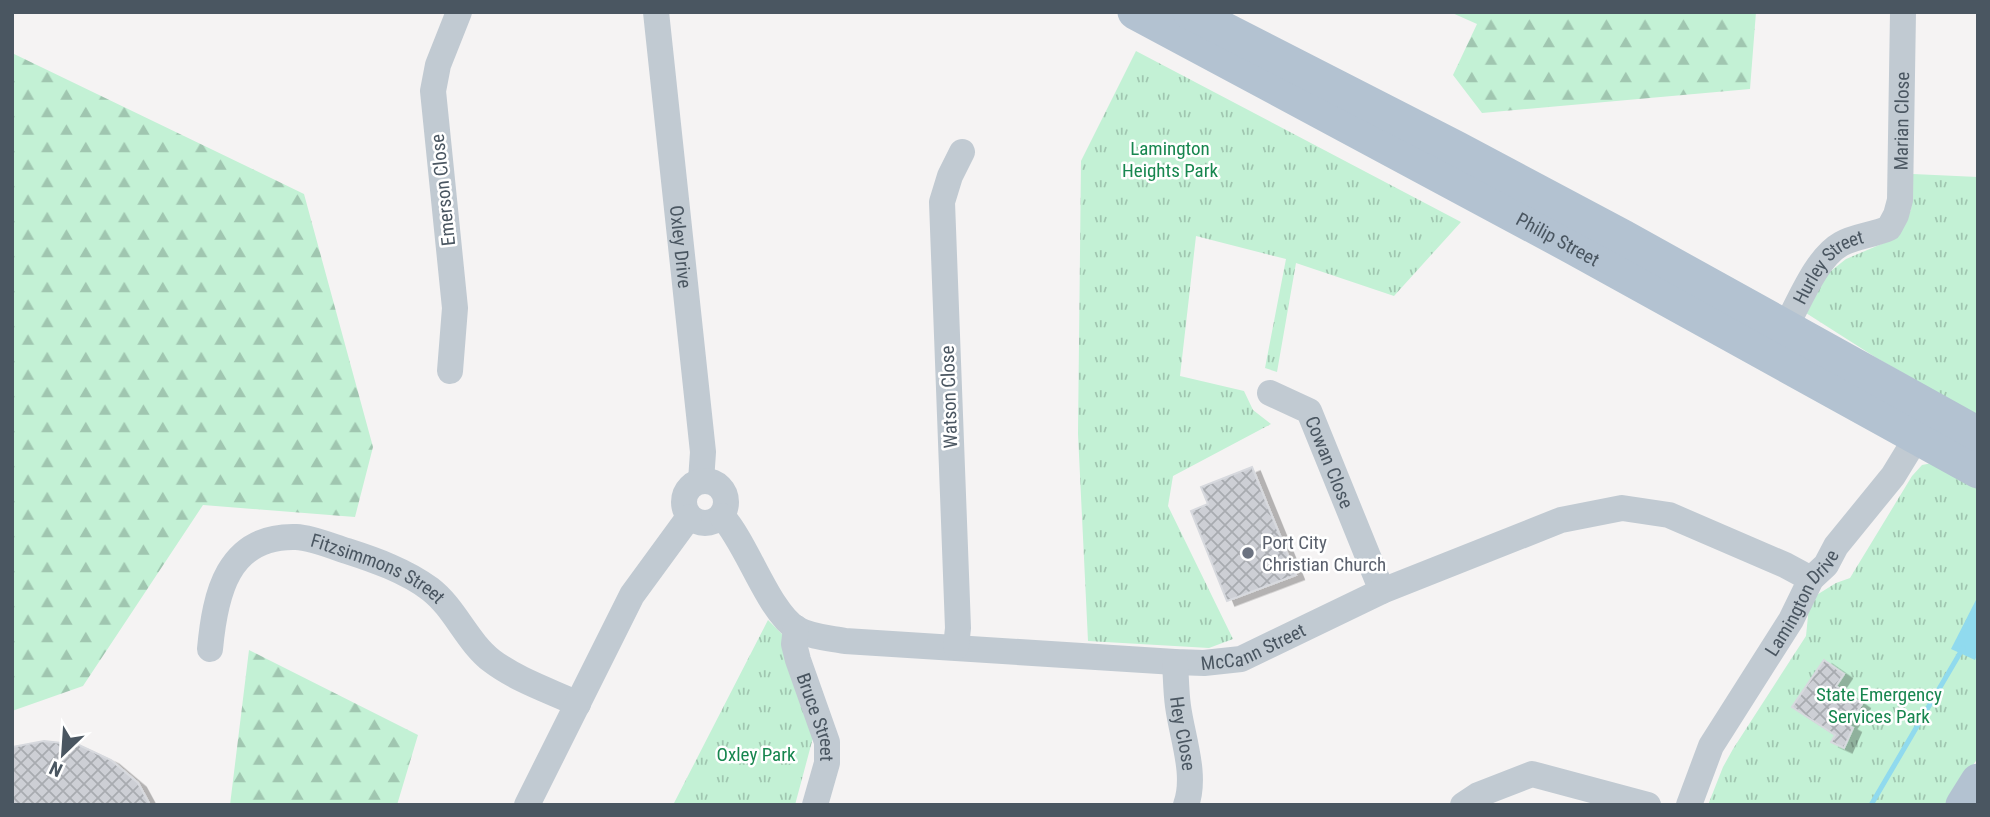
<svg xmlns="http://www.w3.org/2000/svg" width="1990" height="817" viewBox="0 0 1990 817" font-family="'Roboto Condensed',sans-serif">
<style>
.grass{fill:url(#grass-tufts)}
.forest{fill:url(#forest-firs)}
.water{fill:#90daee}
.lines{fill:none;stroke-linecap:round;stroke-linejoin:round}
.stream{stroke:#90daee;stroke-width:5}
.building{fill:url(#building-cross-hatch);stroke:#d7d9de;stroke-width:2;filter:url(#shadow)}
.minor{stroke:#c1cad2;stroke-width:26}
.major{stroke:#b3c2d1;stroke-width:35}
.worship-dot{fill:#6b7280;stroke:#fff;stroke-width:2.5}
.labels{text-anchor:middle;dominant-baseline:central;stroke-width:5;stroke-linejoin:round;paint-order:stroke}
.street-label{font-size:19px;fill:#4a5661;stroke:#fff}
.park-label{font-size:19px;fill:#17864f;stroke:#fff}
.worship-label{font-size:19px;fill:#5b616d;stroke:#fff;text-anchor:start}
</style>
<defs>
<pattern id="grass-tufts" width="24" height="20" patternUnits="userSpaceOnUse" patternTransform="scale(1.75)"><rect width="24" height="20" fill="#c3f1d5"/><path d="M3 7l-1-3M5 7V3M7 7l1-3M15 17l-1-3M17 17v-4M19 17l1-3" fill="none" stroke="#a0c6b0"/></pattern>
<pattern id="forest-firs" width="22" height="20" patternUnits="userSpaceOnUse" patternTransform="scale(1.75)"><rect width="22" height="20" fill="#c3f1d5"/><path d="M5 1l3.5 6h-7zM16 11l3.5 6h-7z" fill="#a0c6b0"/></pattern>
<pattern id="building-cross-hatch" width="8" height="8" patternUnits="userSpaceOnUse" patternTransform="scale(1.75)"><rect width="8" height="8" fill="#cdcfd5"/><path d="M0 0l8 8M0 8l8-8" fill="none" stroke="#a8abb0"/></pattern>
<filter id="shadow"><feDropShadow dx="8" dy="4.5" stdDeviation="0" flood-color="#0004"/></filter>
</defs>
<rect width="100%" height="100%" fill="#f5f3f3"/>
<!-- grass -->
<path class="grass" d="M1136,51l325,171 -67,74 -98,-33 -19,109 -12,-4 21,-109 -90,-23 -16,140 64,15 9,19 18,14 -98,52 -5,30 65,133 -24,9 -121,-7 -10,-207 3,-273z
M1913,174l65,3v239l-103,-59 -69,-44 21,-39 19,-15 45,-19 20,-30z
M1932,463l46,21v274l-33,47h-237l15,-38 10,-18 73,-113 3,-30 6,-10 21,-13 14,-5 62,-102 10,-11z
M768,620l21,21 29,78 -23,86h-122z"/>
<!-- forest -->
<path class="forest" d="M1450,12h306l-6,77 -268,24 -29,-38 24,-51z
M12,53l292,141 69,253 -18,70 -152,-12 -120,181 -71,25z
M249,650l169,85 -21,70h-167z"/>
<!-- water -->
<path class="water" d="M1978,596v57l-3,7 -24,-11z"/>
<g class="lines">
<!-- stream -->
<path class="stream" d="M1871,805l92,-157"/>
</g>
<!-- building -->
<path class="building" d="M1252,467l44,108 -69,26 -36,-90 17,-7 -7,-17z
M1824,660l20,14 -8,12 26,18 -14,21 5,3 -9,20 -13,-6 4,-7 -43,-28z
M44,741l35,4 32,15 27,23 12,22h-138v-58z"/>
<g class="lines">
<!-- minor -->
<g class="minor">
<path id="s1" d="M656,12l47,440 -2,29"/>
<path id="s2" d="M1785,328c14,-25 31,-70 56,-84 14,-8 33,-9 48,-16l7,-13 4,-15 3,-188"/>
<path d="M450,371l5,-63 -22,-217 5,-26 21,-53"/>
<path id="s3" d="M1270,393l39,18 73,180"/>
<circle cx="705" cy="502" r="21"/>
<path id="s4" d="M722,516c26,29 46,95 75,113 14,8 32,9 48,12l330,21 29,1 37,-4 141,-68 179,-71 61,-12 47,7 116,50 26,14"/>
<path id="s5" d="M796,628l-2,16 4,16 29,82v21l-12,42"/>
<path d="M956,647l2,-19 -16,-426 8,-26 12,-24"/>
<path id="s6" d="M210,649c5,-54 17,-114 86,-112 17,1 35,9 51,14 28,9 59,20 83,38 25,19 37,53 62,72 25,19 58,30 86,43"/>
<path id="s7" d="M1175,662c1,15 1,30 3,44 4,31 19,69 8,99"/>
<path d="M527,805l105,-210 57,-78"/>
<path d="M1463,805l15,-10 54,-21 116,31"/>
<path id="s8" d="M1689,805l22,-59 80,-126 20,-41 15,-14 10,-19 57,-70 33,-54"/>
</g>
<!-- major -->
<g class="major">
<path id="s9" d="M1135,12l438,235 405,224"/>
<path d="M1190,12l266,136 167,89 355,197"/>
<path d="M1963,805l15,-24"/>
</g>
</g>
<!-- markers -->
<circle class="worship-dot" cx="1248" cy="553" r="7"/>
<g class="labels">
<!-- street labels -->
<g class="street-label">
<text stroke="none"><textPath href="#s2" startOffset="262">Marian Close</textPath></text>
<text transform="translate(443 190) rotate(-96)">Emerson Close</text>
<text stroke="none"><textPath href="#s9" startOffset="480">Philip Street</textPath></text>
<text stroke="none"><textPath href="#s1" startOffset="236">Oxley Drive</textPath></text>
<text stroke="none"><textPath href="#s2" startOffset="77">Hurley Street</textPath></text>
<text transform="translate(949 397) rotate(-92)">Watson Close</text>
<text stroke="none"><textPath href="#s3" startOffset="98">Cowan Close</textPath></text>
<text stroke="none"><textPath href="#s6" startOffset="248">Fitzsimmons Street</textPath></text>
<text stroke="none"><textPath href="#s8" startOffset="233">Lamington Drive</textPath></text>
<text stroke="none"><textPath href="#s4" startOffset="598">McCann Street</textPath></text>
<text stroke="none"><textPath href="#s5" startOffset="93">Bruce Street</textPath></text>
<text stroke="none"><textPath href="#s7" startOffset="72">Hey Close</textPath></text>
</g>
<!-- park labels -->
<g class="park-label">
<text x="1170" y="148">Lamington<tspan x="1170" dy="22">Heights Park</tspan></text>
<text x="1879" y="694">State Emergency<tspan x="1879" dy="22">Services Park</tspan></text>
<text x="756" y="754">Oxley Park</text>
</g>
<!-- worship labels -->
<g class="worship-label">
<text x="1262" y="542">Port City<tspan x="1262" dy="22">Christian Church</tspan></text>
</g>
</g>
<!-- border -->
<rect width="1990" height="817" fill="none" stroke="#4a5661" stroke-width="28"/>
<!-- north arrow -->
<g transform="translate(63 754) rotate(205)" stroke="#ffffff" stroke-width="5" paint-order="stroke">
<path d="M0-5L12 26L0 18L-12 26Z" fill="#4a5661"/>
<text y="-10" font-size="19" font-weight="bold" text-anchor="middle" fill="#4a5661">N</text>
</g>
</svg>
